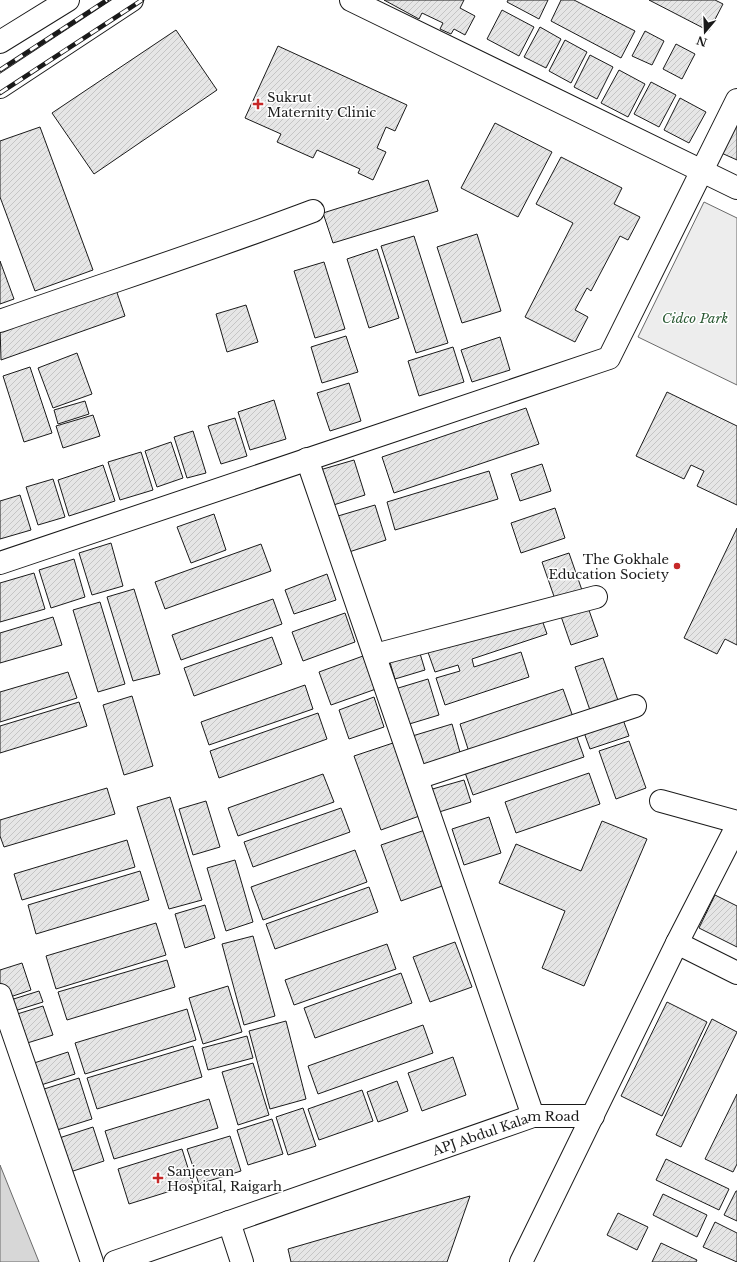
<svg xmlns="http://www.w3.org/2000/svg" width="737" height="1262" viewBox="0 0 737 1262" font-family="'Libre Baskerville',serif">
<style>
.built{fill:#ededed;stroke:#6a6a6a}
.water{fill:#d7d7d7;stroke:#6a6a6a}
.building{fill:url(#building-hatch);stroke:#1a1a1a}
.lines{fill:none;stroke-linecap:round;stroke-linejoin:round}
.street-casing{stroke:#1a1a1a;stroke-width:24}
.primary-casing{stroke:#1a1a1a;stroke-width:24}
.street{stroke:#fff;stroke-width:22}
.primary{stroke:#fff;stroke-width:22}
.rail-casing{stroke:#1a1a1a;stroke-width:4.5}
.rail{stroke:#fff;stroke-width:3;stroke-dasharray:9;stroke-linecap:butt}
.poi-dot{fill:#c62828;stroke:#fff;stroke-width:1.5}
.labels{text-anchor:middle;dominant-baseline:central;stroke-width:3;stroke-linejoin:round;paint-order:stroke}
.poi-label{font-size:13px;fill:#1a1a1a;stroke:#fff;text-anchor:start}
.park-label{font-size:13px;font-style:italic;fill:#2b5a34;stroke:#fff}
.street-label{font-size:13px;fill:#1a1a1a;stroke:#fff}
</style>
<defs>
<pattern id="building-hatch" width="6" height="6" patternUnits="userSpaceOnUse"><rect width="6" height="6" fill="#e6e6e6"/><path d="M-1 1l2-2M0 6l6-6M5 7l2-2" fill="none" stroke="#c5c5c5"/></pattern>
</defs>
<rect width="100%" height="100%" fill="#fff"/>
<!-- built -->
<path class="built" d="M704,202l33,16v167l-99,-48z"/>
<!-- water -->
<path class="water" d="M0,1165l39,97h-39z"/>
<!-- building -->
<path class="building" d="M384,0h80l-4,8 15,8 -10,19 -11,-6 -3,5 -11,-5 3,-6 -21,-10 -3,6z
M508,0h40l-9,19 -32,-17z
M561,0h13l61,31 -14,27 -70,-37z
M649,0h66l8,4 -14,27z
M502,10l32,17 -15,29 -32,-17z
M540,27l21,12 -15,29 -22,-11z
M176,30l41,60 -123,84 -42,-61z
M645,31l19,10 -12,24 -20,-9z
M565,40l22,12 -16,31 -22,-12z
M676,44l19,10 -13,25 -19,-10z
M278,46l129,59 -12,26 -9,-4 -9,21 9,4 -13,28 -15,-7 2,-4 -43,-19 -4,8 -36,-16 4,-8 -36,-16z
M590,55l23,12 -16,32 -23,-12z
M619,70l26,14 -17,33 -27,-14z
M651,82l25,13 -17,32 -25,-13z
M680,98l26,14 -17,31 -25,-13z
M737,117v43l-20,-9z
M495,123l57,29 -34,65 -57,-29z
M40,127l53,143 -58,21 -35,-94v-56z
M561,157l61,31 -8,16 26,13 -12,23 -8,-4 -29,55 -4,-3 -12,22 13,7 -13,25 -50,-25 48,-94 -37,-19z
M428,180l10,31 -105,32 -10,-30z
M477,234l24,77 -39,12 -25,-76z
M414,236l34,107 -32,10 -35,-107z
M377,249l22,69 -30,10 -22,-69z
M0,261l14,38 -14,5z
M324,262l21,67 -30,9 -21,-67z
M114,284l11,32 -124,44 -1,-34z
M246,305l12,37 -31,10 -11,-38z
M346,336l12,36 -36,11 -11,-36z
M500,337l10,33 -38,12 -11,-32z
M453,347l11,35 -45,14 -11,-35z
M77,353l15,41 -39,14 -15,-40z
M30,367l22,66 -28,9 -21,-66z
M349,383l12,38 -31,10 -13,-38z
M667,392l70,34v79l-40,-19 7,-15 -13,-6 -7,14 -48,-23z
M274,400l12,39 -36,11 -12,-38z
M85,401l4,13 -31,10 -4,-14z
M526,408l13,36 -145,49 -12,-36z
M93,415l7,21 -37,12 -7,-22z
M235,418l12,38 -26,8 -13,-38z
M193,431l13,42 -19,5 -13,-41z
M171,442l12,36 -26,9 -12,-36z
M141,452l12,38 -33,10 -12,-38z
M354,460l11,35 -41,13 -11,-36z
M542,464l9,27 -31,10 -9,-27z
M103,465l12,36 -46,15 -11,-36z
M489,471l9,28 -103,31 -8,-28z
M53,479l12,38 -27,8 -12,-38z
M20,495l11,35 -31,9v-38z
M375,505l11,35 -37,12 -11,-36z
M555,508l10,30 -44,15 -10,-30z
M214,514l12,36 -35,13 -14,-36z
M737,528v117l-12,-6 -8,15 -33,-16z
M111,543l12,43 -31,9 -13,-42z
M261,544l10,27 -106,38 -10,-27z
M569,553l29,83 -27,9 -29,-83z
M74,559l11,38 -34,11 -12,-38z
M34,573l11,36 -45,13v-39z
M327,574l9,26 -42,14 -9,-24z
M134,589l26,85 -27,7 -26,-84z
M273,599l9,25 -101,36 -9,-25z
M100,602l25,82 -27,8 -25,-82z
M536,603l11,31 -75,25 2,8 47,-15 8,25 -84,28 -9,-27 24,-7 -2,-6 -23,7 -11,-31z
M345,613l10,29 -52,19 -11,-29z
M53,617l9,28 -62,18v-30z
M272,637l10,27 -88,32 -10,-28z
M415,637l10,33 -30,9 -10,-33z
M363,656l13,33 -45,16 -12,-33z
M603,658l17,48 -28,10 -17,-49z
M68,672l9,26 -77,24v-30z
M428,679l11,36 -33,10 -11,-36z
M305,685l8,24 -104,36 -8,-23z
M563,689l10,28 -104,35 -9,-28z
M132,696l21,70 -29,9 -21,-70z
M374,697l10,30 -35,12 -10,-29z
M79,702l8,24 -87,27v-27z
M318,713l9,26 -108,39 -9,-27z
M621,714l8,22 -39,13 -8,-22z
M452,724l9,32 -42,12 -10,-31z
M574,729l10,28 -111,38 -10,-28z
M629,741l17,47 -30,11 -17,-48z
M396,742l26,73 -41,15 -27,-74z
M589,773l11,31 -84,29 -11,-31z
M323,774l11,28 -96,34 -10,-28z
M464,780l7,22 -35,11 -7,-23z
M107,788l8,26 -111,33 -4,-11v-16z
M170,797l32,103 -33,9 -32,-102z
M206,801l14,46 -27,8 -14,-46z
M341,808l9,24 -97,35 -9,-25z
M489,817l12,36 -37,12 -12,-36z
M602,821l45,18 -63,147 -42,-18 23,-57 -66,-28 17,-39 65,27z
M425,830l20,55 -44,16 -20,-56z
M127,840l8,27 -113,33 -8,-26z
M355,850l12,32 -104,38 -12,-33z
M235,860l18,62 -27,9 -19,-63z
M140,871l9,29 -113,34 -8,-29z
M369,887l9,25 -103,37 -9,-25z
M715,895l22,11v41l-38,-19z
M205,905l10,33 -30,10 -10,-34z
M156,923l10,32 -110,34 -10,-33z
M253,936l22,80 -31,9 -22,-81z
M455,942l17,45 -42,15 -17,-45z
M387,944l9,25 -102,36 -9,-25z
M167,960l8,27 -108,33 -9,-28z
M22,963l9,27 -27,9 -4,-13v-16z
M401,973l11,30 -97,35 -11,-30z
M228,986l14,46 -39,12 -14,-46z
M39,991l4,11 -35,11 -4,-11z
M667,1002l40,20 -45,94 -41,-20z
M43,1006l10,29 -29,9 -10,-29z
M187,1009l9,31 -111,34 -10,-31z
M712,1019l25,13 -56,115 -25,-12z
M286,1021l20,78 -36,10 -21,-78z
M423,1025l10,28 -115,41 -10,-28z
M247,1036l6,22 -45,12 -6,-22z
M193,1046l9,31 -105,32 -10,-31z
M68,1052l7,22 -37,12 -7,-22z
M453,1057l13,38 -44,16 -14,-38z
M253,1063l16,52 -31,10 -16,-53z
M79,1078l13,41 -38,12 -13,-41z
M397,1081l11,30 -30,11 -11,-30z
M362,1090l11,31 -54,19 -11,-31z
M737,1094v70l-4,8 -28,-13z
M209,1099l9,29 -104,31 -9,-28z
M303,1108l13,38 -28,9 -12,-38z
M272,1119l11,35 -35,11 -11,-35z
M93,1127l11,34 -37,12 -11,-34z
M230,1136l11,35 -42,13 -12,-35z
M182,1149l11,35 -64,20 -11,-35z
M666,1159l63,30 -10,21 -63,-30z
M736,1191h1v30l-13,-6z
M663,1194l44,21 -10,22 -44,-22z
M470,1196l-23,66h-156l-3,-13z
M618,1213l30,14 -11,23 -30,-15z
M715,1222l22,11v29l-34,-15z
M661,1243l36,17 -1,2h-44z"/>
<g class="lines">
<!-- street casing -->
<g class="street-casing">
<g id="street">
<path d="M351,0l386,188"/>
<path d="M0,321c104,-37 210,-71 313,-110"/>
<path d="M307,459l226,657"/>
<path d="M0,563l609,-205 128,-258"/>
<path d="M375,655l221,-58"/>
<path d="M417,778l218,-72"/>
<path d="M661,801l76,21"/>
<path d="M677,943l60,30"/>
<path d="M0,995l92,267"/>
<path d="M229,1222l13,40"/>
<path id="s1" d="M115,1262l418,-146h60"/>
<path d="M521,1262l156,-319 60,-117"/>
</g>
</g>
<!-- primary casing -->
<g class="primary-casing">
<path id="primary" d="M0,42l68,-42
M0,87l132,-87"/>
</g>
<!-- street -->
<use href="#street" class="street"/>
<!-- primary -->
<use href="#primary" class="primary"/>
<!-- rail casing -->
<g class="rail-casing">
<path id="rail" d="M0,70l107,-70
M0,93l142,-93"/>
</g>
<!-- rail -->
<use href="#rail" class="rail"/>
</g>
<!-- markers -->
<g class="poi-dot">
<path d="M256 98h4v4h4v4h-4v4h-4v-4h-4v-4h4z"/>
<circle cx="677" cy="566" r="4"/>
<path d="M156 1172h4v4h4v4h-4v4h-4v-4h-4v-4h4z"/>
</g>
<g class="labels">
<!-- poi labels -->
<g class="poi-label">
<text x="267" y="97">Sukrut<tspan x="267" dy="15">Maternity Clinic</tspan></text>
<text x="669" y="559" text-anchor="end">The Gokhale<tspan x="669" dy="15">Education Society</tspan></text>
<text x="167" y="1171">Sanjeevan<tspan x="167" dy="15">Hospital, Raigarh</tspan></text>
</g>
<!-- park labels -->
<g class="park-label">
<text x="695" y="318">Cidco Park</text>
</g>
<!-- street labels -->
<g class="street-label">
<text stroke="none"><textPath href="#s1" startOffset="413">APJ Abdul Kalam Road</textPath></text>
</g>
</g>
<!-- north arrow -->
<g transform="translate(705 32) rotate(199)" stroke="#ffffff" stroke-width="3" paint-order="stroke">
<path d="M0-3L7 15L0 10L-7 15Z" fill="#1a1a1a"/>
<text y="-6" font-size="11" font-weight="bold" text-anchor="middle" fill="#1a1a1a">N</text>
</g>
</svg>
